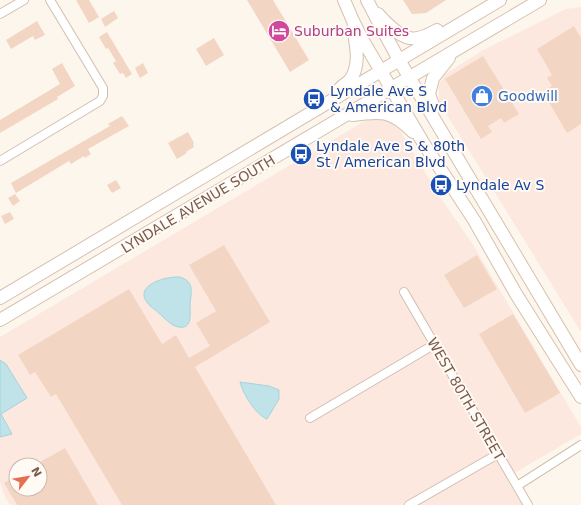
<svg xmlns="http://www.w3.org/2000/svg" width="581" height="505" viewBox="0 0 581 505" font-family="'DejaVu Sans',sans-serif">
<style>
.commercial{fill:#fde8e0;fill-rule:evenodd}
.water{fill:#bfe3e8;stroke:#a5d3da}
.building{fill:#f3d5c3}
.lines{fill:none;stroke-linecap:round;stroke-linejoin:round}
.street-casing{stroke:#d1beb0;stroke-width:10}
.secondary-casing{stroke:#d6c0b0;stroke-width:14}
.street{stroke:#fff;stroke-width:8}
.secondary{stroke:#fff;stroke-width:12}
.labels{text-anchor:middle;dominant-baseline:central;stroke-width:4;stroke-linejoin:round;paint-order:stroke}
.hotel-label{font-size:14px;fill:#b23c85;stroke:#fffaf3;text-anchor:start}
.transit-label{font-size:14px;fill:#164399;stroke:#fffaf3;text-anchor:start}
.shop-label{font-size:14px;fill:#366cbe;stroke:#fffaf3;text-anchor:start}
.street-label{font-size:14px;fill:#7a5c4d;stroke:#fffaf3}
</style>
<rect width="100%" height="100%" fill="#fdf6ec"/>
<!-- commercial -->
<path class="commercial" d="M581,7v325l-142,-230v-18l5,-9 39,-25 83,-41z
M377,118l14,5 9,7 40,67 32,46 109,184v7l-75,44 16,27h-512l-5,-8 -5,-15v-145l363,-215zM16,465h24v24h-24z"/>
<!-- water -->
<path class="water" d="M180,277c15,5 11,15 10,28 0,10 3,27 -15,21 -6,-2 -15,-13 -21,-17 -27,-20 7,-33 26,-32z
M0,360l6,4 21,34 -26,16 11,20 -12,3z
M240,382l29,4 10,4v9l-12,20c-11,-4 -24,-25 -27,-37z"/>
<!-- building -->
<path class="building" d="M76,0h13l10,17 -10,6z
M247,0h26l36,60 -19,12z
M403,0h43l-20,13 -14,1z
M114,11l4,7 -13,9 -4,-8z
M37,21l8,14 -10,5 -2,-4 -22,13 -5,-9z
M574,26l7,12v86l-14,9 -24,-41 9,-6 -5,-8 5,-3 -15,-26z
M107,32l25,42 -6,4 -3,-5 -3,1 -7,-11 3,-2 -8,-13 -2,1 -7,-12z
M214,38l10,17 -18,11 -10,-17z
M483,56l36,58 -15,9 -3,-5 -13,8 4,6 -11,7 -36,-60z
M62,63l13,23 -18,11 1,2 -58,34v-13l60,-36 -8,-15z
M143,63l5,10 -8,5 -5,-10z
M122,116l7,10 -41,23 3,5 -6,4 -1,-2 -13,8 -2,-3 -53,32 -5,-10 99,-57 -2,-2z
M188,132l6,11 -1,1 1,3 -8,5 1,1 -10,6 -9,-16z
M116,180l5,8 -9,5 -5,-8z
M15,194l5,7 -7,5 -5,-8z
M10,212l4,7 -9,5 -4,-8z
M224,245l46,77 -75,45 81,138h-154l-66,-111 -5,3 -16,-25 -5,3 -12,-20 111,-66 33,55 14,-9 13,23 21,-12 -14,-23 20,-12 -27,-46z
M477,255l20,34 -33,19 -20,-33z
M513,314l47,79 -35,20 -46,-79z
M65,448l33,57h-81l-13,-22 12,-7v13h24v-27z"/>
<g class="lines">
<!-- street casing -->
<g class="street-casing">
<path id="street" d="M0,14l24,-14
M0,161l100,-60 3,-5v-8l-53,-88
M404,292l124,213
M310,418l125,-74
M517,486l64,-41
M409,505l89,-51"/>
</g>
<!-- secondary casing -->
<g class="secondary-casing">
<path id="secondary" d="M344,0l9,21 9,18 62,105 50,76 42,74 65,103
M367,0l13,25 19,35 182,305
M378,14c8,9 20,22 32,24 9,2 20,-4 27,-8
M338,91c3,-5 8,-7 12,-11 11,-15 6,-35 3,-52
M434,108l-5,-14 4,-16 16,-20
M352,115c29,-4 39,-5 61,17
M0,298l500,-298
M0,320l540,-320"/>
</g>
<!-- street -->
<use href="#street" class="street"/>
<!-- secondary -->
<use href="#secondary" class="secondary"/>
</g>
<!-- icons -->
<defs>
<g id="hotel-disc" transform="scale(1.15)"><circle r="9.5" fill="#d1479c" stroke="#fffaf3"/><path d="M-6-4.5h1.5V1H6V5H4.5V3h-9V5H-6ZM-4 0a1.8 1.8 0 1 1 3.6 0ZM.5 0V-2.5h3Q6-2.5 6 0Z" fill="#fff"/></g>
<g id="shop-disc" transform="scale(1.15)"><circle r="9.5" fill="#3f7fe0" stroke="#fffaf3"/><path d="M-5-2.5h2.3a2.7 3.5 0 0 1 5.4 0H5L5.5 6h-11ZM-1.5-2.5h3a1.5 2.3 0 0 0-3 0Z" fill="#fff"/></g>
<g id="bus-disc" transform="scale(1.15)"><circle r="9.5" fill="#1a4fb4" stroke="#fffaf3"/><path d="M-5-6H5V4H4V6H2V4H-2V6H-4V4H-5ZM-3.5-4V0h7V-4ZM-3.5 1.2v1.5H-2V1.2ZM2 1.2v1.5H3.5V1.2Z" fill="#fff"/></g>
</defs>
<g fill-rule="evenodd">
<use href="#hotel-disc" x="279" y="31"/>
<use href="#shop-disc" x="482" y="96"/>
<use href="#bus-disc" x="314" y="99"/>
<use href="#bus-disc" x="301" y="154"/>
<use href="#bus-disc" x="441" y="185"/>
</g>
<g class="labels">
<!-- hotel labels -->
<g class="hotel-label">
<text x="294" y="31">Suburban Suites</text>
</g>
<!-- transit labels -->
<g class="transit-label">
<text x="330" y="91">Lyndale Ave S<tspan x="330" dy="16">&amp; American Blvd</tspan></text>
<text x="316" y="146">Lyndale Ave S &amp; 80th<tspan x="316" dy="16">St / American Blvd</tspan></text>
<text x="456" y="185">Lyndale Av S</text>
</g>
<!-- shop labels -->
<g class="shop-label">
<text x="498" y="96">Goodwill</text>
</g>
<!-- street labels -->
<g class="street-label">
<text transform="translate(198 204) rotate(-31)">LYNDALE AVENUE SOUTH</text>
<text transform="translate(466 399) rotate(60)">WEST 80TH STREET</text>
</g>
</g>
<!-- north arrow -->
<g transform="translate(28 477) rotate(59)"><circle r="19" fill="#fffaf3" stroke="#cabbb1"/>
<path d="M0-3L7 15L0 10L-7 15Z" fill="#e76f51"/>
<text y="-6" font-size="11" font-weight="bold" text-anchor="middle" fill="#7a5c4d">N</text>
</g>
</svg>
